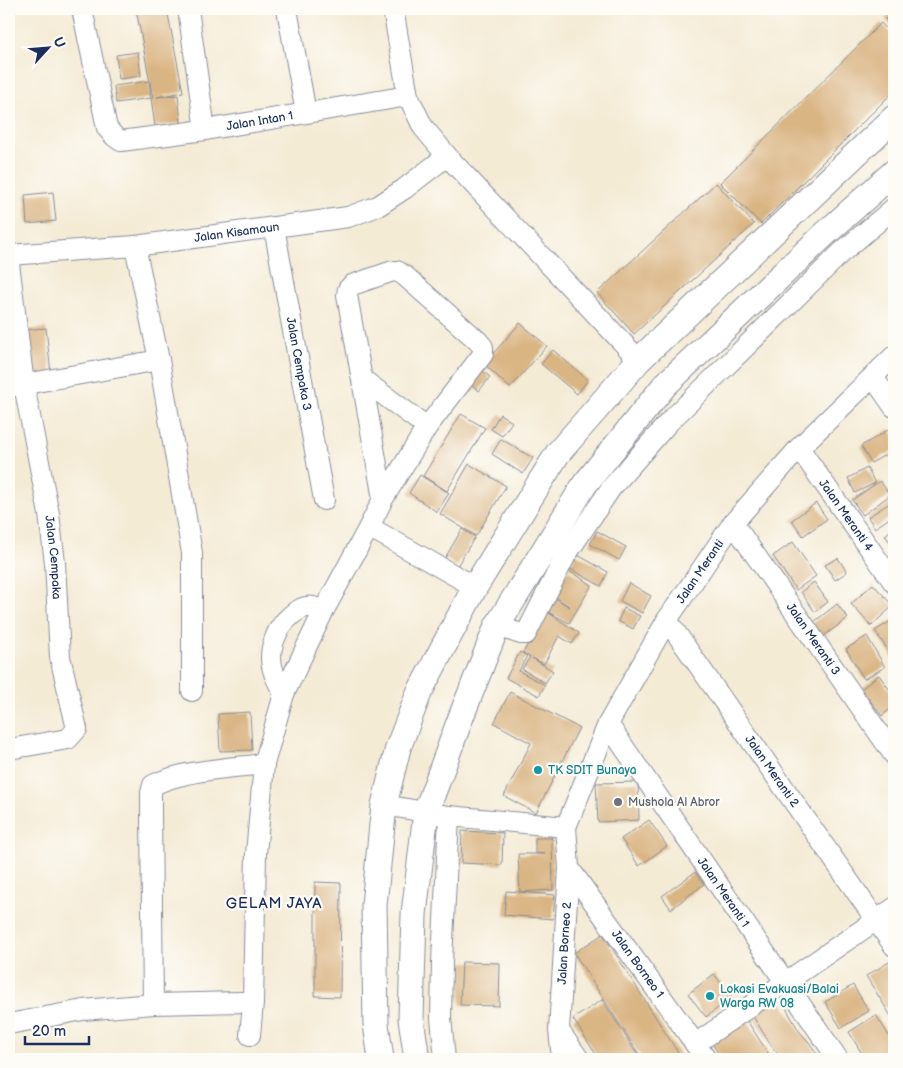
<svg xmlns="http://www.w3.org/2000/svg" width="903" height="1068" viewBox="0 0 903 1068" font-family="'Balsamiq Sans',sans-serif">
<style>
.building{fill:#dab584}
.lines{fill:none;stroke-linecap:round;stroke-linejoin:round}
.minor-casing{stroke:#888d9a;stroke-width:22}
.tertiary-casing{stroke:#888d9a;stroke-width:27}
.minor{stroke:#fff;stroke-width:20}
.tertiary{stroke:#fff;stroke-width:25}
.culture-dot{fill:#0f9aa8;stroke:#fdfcf7;stroke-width:2}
.worship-dot{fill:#6b7280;stroke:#fdfcf7;stroke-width:2}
.labels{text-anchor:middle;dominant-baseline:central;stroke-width:4.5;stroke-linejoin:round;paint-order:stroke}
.street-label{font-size:12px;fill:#1b2f5e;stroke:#fdfcf7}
.culture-label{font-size:12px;fill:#0d838f;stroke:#fdfcf7;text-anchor:start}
.worship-label{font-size:12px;fill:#5b616d;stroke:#fdfcf7;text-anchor:start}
.quarter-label{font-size:15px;letter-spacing:1px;fill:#1b2f5e;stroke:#fdfcf7}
</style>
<rect width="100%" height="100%" fill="#fdfcf7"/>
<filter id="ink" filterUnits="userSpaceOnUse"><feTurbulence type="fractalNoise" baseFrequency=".02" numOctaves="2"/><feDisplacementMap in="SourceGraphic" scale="10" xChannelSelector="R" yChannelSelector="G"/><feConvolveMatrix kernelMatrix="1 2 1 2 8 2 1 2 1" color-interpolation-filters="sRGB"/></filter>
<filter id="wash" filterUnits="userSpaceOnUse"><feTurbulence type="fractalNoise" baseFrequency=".0096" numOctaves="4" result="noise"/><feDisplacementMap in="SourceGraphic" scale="20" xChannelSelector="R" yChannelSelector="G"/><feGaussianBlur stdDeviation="1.12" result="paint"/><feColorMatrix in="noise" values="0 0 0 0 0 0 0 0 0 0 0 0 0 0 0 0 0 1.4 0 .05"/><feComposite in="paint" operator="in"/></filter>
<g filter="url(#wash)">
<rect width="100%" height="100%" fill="#f4ebd5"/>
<g id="blocks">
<!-- building -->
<path class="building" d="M136,9h31l16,83 -26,5 21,-2 3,28 -26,3 -4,-28h2z
M894,10v19l-9,-10z
M881,23l13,14v54l-133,133 -41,-41z
M138,52l3,24 -22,3 -3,-24z
M149,81l2,17 -35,5 -2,-17z
M716,183l38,41 -120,110 -37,-41z
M53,192l3,29 -29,3 -2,-29z
M520,323l27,23 -37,42 -26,-24z
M46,328l5,46 -24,3 -5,-47z
M553,350l35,30 -11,14 -36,-30z
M481,369l9,8 -11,14 -9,-8z
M461,414l24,14 -38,63 -24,-15z
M500,414l12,8 -10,14 -11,-7z
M890,429l4,7v14l-23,13 -10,-17z
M501,439l32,19 -10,16 -31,-20z
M469,464l37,22 -30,50 -36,-22z
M867,468l8,15 -20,10 -7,-15z
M420,475l29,18 -12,19 -28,-19z
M880,481l10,14 -27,20 -11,-15z
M893,501l1,2v12l-19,13 -7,-11z
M816,503l11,16 -24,17 -11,-16z
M894,528v20l-9,-13z
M462,529l13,8 -18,29 -12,-8z
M597,531l29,16 -7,13 -29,-16z
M793,542l23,34 -20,14 -23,-34z
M576,554l32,18 -7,14 -32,-18z
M838,558l9,14 -12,8 -10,-15z
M568,570l24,15 -23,38 -27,-14 7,-14 21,12 -17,-12z
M814,582l14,20 -13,10 -14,-20z
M629,583l22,13 -9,17 -22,-12z
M873,584l20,22 -22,20 -20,-22z
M837,604l11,14 -27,20 -11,-13z
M624,608l16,8 -7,13 -15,-8z
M546,611l33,22 -7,11 -13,-8 -15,28 -12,-6 21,13 -8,12 -23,-14 8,-12 -7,-4z
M894,619v38l-1,1 -18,-27z
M867,636l18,31 -21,12 -18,-30z
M520,652l7,4 -8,15 26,14 -6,11 -33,-18z
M879,675l15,21v10l-12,10 -21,-27z
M510,692l69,36 -43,85 -32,-17 27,-53 -37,-20z
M250,712l2,38 -32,1 -2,-37z
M638,782l1,38 -41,2 -2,-39z
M649,820l18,26 -28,20 -18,-27z
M462,831l41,2 -1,32 -41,-2z
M535,838h17l1,52 -33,2 -2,-38h27l-10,-1z
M695,872l9,12 -33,25 -9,-13z
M315,882l26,1 -1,114 -25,-1z
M506,891l49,4 -2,24 -49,-4z
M603,934l29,46 50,79h-40l-39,-61 -29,-45z
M894,959v62l-28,-45z
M462,962l38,1 -1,43 -39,-1z
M714,974l18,23 -26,20 -18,-23z
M853,985l16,26 -28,17 -16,-26z
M779,996l20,35 10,11 11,17h-38l-10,-12 -21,-34z
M602,1000l10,15 28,44h-41l-26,-40z
M876,1015l18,29v15h-29l-16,-27z
M746,1019l26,40h-50l-11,-17z"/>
</g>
</g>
<g filter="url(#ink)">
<use href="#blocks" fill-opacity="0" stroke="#888d9a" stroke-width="1"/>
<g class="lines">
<!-- minor casing -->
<g class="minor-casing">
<g id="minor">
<path id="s1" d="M82,9l25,119 7,8 7,5 84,-11 203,-34"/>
<path d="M188,9l17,121"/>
<path d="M287,9l19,104"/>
<path d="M393,9l15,87 15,31 24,29 192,204"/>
<path id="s2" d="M274,227l50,273"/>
<path d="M135,246l24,114 33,193v138"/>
<path id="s3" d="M9,255l126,-9 213,-29 30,-11 26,-17 43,-33"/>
<path id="s4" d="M9,263l15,122 25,129 6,49 5,94 17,72 -9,10 -59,10"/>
<path d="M873,377l21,30"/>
<path d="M362,379l65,48"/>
<path d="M9,387l150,-27"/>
<path id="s5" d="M799,448l95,135"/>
<path id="s6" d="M733,523l161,232"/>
<path d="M369,527l106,60"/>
<path id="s7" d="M667,620l227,326"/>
<path d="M497,626l24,8h5l40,-79 45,-67 57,-65 174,-171 52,-44"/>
<path d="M284,694c-6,-12 -13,-23 -13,-37 0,-6 2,-14 4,-19 5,-14 25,-37 41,-30 3,1 5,3 7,4"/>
<path id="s8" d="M608,724l230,335"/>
<path d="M384,805l65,11 117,11"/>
<path id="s9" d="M569,868l137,191"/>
<path d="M153,1004l-2,-190v-21l2,-8c30,-15 77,-17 111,-21"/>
<path d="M9,1024l74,-14 70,-6 89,-2 11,1 3,-149 8,-90 20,-70 39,-82 46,-85 14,-28 44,-72 56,-73v-7l-5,-6 -73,-65 -8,-5h-4l-41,14 -4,4 -1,6 36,204"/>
<path d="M560,1032l19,27"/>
<path d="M250,1035l3,-32"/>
<path d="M695,1044l199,-136"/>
<path d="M445,1059l-4,-41 1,-56 7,-146"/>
<path id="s10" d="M562,1059l-3,-29 10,-162 -3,-41 42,-103 59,-104 66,-97 66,-75 95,-92"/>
</g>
</g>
<!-- tertiary casing -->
<g class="tertiary-casing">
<path id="tertiary" d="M381,1059l-5,-35 -2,-119 10,-100 14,-57 21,-55 56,-106 83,-134 81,-93 255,-242
M417,1059l-6,-40 3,-105 12,-102 35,-95 36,-91 88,-142 80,-99 160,-151 69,-62"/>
</g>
<!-- minor -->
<use href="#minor" class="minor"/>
<!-- tertiary -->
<use href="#tertiary" class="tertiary"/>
</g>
</g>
<!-- markers -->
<g class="culture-dot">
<circle cx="538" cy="770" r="5"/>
<circle cx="710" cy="996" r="5"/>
</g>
<circle class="worship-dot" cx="618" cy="802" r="5"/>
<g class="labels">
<!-- street labels -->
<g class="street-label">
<text stroke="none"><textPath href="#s1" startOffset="281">Jalan Intan 1</textPath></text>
<text stroke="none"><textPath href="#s3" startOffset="229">Jalan Kisamaun</textPath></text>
<text stroke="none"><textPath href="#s2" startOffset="139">Jalan Cempaka 3</textPath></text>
<text stroke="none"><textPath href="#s5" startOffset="82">Jalan Meranti 4</textPath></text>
<text stroke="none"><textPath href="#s4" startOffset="298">Jalan Cempaka</textPath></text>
<text stroke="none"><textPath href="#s10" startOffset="522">Jalan Meranti</textPath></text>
<text stroke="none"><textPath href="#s6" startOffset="141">Jalan Meranti 3</textPath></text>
<text stroke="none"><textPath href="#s7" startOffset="184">Jalan Meranti 2</textPath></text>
<text stroke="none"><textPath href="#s8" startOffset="204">Jalan Meranti 1</textPath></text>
<text stroke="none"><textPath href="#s10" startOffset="116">Jalan Borneo 2</textPath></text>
<text stroke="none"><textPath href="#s9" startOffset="118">Jalan Borneo 1</textPath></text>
</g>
<!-- culture labels -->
<g class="culture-label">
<text x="548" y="770">TK SDIT Bunaya</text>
<text x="720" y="989">Lokasi Evakuasi/Balai<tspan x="720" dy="14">Warga RW 08</tspan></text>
</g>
<!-- worship labels -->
<g class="worship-label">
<text x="628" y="802">Mushola Al Abror</text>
</g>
<!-- quarter labels -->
<g class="quarter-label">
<text x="274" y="903">GELAM JAYA</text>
</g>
</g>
<!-- margin -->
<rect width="903" height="1068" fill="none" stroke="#fdfcf7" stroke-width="30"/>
<!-- north arrow -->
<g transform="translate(48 48) rotate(64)" stroke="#fdfcf7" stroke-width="4" paint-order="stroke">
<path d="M0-4L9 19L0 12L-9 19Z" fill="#1b2f5e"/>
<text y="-8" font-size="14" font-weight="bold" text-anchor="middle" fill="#1b2f5e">U</text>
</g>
<!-- scale -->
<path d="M25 1036v8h64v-8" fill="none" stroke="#1b2f5e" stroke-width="2.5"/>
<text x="32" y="1036" font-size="15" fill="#1b2f5e" stroke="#fdfcf7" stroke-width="4" paint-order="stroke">20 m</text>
</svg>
